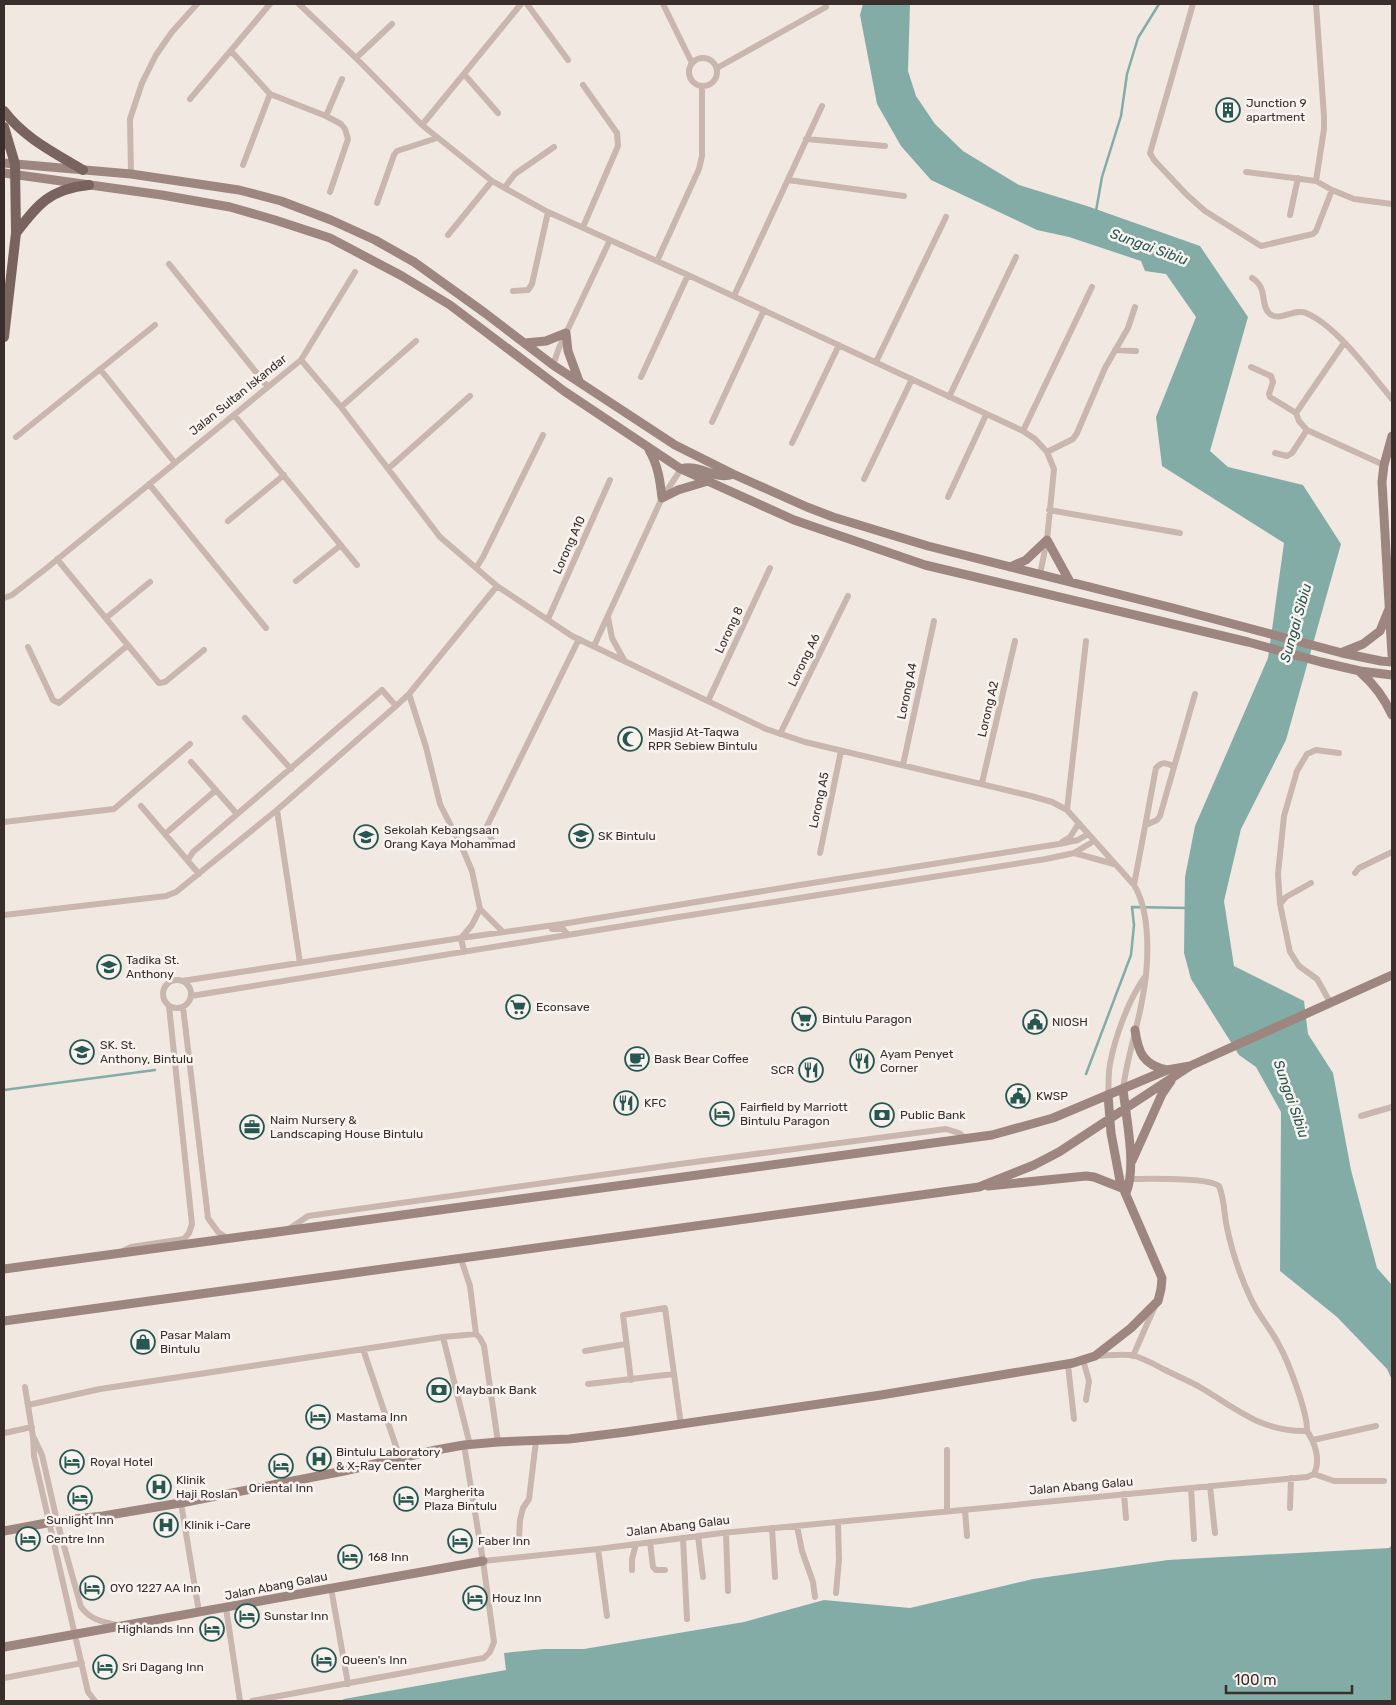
<svg xmlns="http://www.w3.org/2000/svg" width="1396" height="1705" viewBox="0 0 1396 1705" font-family="Rubik,sans-serif">
<style>
.water{fill:#84aca7}
.lines{fill:none;stroke-linecap:round;stroke-linejoin:round}
.stream{stroke:#84aca7;stroke-width:2.5}
.street{stroke:#c9b6af;stroke-width:6}
.secondary{stroke:#9d8680;stroke-width:9}
.primary{stroke:#79635f;stroke-width:10}
.labels{text-anchor:middle;dominant-baseline:central;stroke-width:5;stroke-linejoin:round;paint-order:stroke}
.poi-label{font-size:12px;fill:#392e2c;stroke:#f9f3ef;text-anchor:start}
.street-label{font-size:12px;fill:#392e2c;stroke:#f9f3ef}
.water-label{font-size:14px;font-style:italic;fill:#265751;stroke:#f9f3ef}
</style>
<rect width="100%" height="100%" fill="#f2e8e2"/>
<!-- water -->
<path class="water" d="M863,4h47l-2,67 8,25 19,28 28,27 56,34 68,21 113,40 48,71 -38,134 18,16 75,18 38,59 -55,196 -45,89 -17,72 10,65 70,35 4,33 25,39 18,97 26,98 15,17v95l-5,-11 -50,-52 -57,-46 1,-159 -25,-45 -17,-12 -48,-76 -7,-26 1,-76 10,-51 73,-168 16,-115 -122,-77 -6,-49 40,-100 -30,-43 -21,-3 -4,-10 -72,-24 -32,-7 -106,-50 -30,-34 -24,-42 -17,-89z
M1392,1545v156h-1051l3,-2 162,-29 -2,-17 40,-4h40l160,-27 80,-22 86,8 123,-29 135,-19 221,-12z"/>
<g class="lines">
<!-- stream -->
<path class="stream" d="M1096,211l6,-34 19,-61 6,-42 11,-36 21,-34
M1086,1074l45,-119 3,-30 -2,-18 55,1
M4,1090l151,-20"/>
<!-- street -->
<path class="street" d="M299,4l57,54 66,67 70,56 56,31 62,28 -51,108 -6,17
M527,4l41,56
M663,4l29,59
M1193,4l-43,149 4,7 33,35 18,16 56,35 52,-12 3,-3 16,-41
M1316,4l8,112v13l-8,52
M231,51l39,43 56,22 15,8 4,5 3,10 -18,53
M689 72a14 14 0 1 1 28 0a14 14 0 1 1-28 0Z
M356,58l36,-34
M717,68l109,-61
M464,74l34,39
M190,99l80,-95
M326,116l16,-37
M422,125l99,-121
M806,139l79,7
M243,165l27,-71
M1246,172l70,9 16,9 22,9 38,5
M131,174l-1,-55 12,-36 14,-28 16,-23 25,-28
M788,180l116,16
M505,187l10,-13 39,-27
M377,203l17,-48 3,-4 40,-13
M1290,215l8,-37
M583,227l35,-81 -1,-13 -34,-48
M448,235l44,-54
M610,240l78,35 335,156 12,8 12,13 7,17 -7,71 -7,34
M657,261l42,-92 3,-13v-70
M169,264l99,123
M1252,278c17,10 7,27 18,36 10,8 25,-6 36,-1 31,13 64,60 86,86
M513,291l15,-1 4,-6 16,-72
M734,296l88,-190
M1344,343l-48,70 3,8 8,9 77,35
M1115,350l21,1
M301,360l40,47 99,130 57,49
M876,362l70,-145
M1251,367l20,9 2,6 -4,12 1,3 26,16
M100,369l75,94
M641,377l47,-102
M949,397l67,-140
M341,407l75,-66
M234,415l123,150
M712,422l52,-112
M1023,431l69,-144
M16,437l139,-112
M792,443l47,-98
M1047,452l26,-13 4,-6 28,-65 23,-40 7,-21
M1275,453l12,3 5,-3 15,-23
M389,468l81,-72
M864,479l48,-100
M149,484l117,144
M948,497l38,-82
M1049,510l131,23
M228,521l56,-46
M57,559l102,124 6,-1 39,-32
M476,568l7,-11 60,-122
M296,581l45,-36
M4,598l8,-3 36,-28 253,-207 54,-88
M608,617l4,21 12,22
M106,618l44,-36
M548,619l62,-139
M594,646l68,-148 19,-29
M28,647l25,53 6,3 69,-58
M409,694l17,53 14,57 24,48 8,19 8,38 23,23
M708,701l62,-133
M245,718l46,51
M780,734l68,-138
M191,762l46,52
M903,765l31,-144
M982,783l33,-142
M141,806l58,68
M277,810l23,153
M1067,810l19,-169
M4,822l110,-13 76,-65
M1146,825l11,-5 3,-4 35,-122
M165,834l51,-44
M492,841l-5,-15 92,-187
M1062,842l8,-5 9,-14
M820,853l21,-102
M1074,853l40,11
M188,860l5,-8 189,-162 14,16
M1355,873l4,-5 33,-16
M1134,885l22,-117c6,-7 10,-5 17,-2
M1280,904l6,-7 25,-14
M4,915l162,-19 10,-4 101,-82 119,-104 13,-12 88,-108 75,50 194,93 39,13 226,54 21,6 15,8 67,75c17,27 15,79 9,110 -5,32 -16,62 -20,94
M552,929h11l5,6
M464,952l-3,-14 11,-13 8,-16
M163 994a14 14 0 1 1 28 0a14 14 0 1 1-28 0Z
M182,981l279,-43 101,-14 238,-39 259,-41 19,-4 10,-6
M191,996l475,-77 380,-60 28,-6 20,-12
M1330,1002l-13,-23 -18,-13 -9,-14 -10,-48 -2,-30 6,-58 13,-45 10,-17 9,-4 23,3
M183,1007l25,211 10,14 9,6
M1108,1095c1,-10 0,-21 2,-31 5,-27 18,-63 34,-86
M1361,1116l31,-9
M289,1229l19,-13 379,-53 259,-34 13,4 6,5
M123,1251l8,-4 53,-8 5,-6 3,-9 -23,-218
M461,1259l9,27 6,48 4,4 4,8 14,96
M443,1337l27,108
M363,1349l37,109
M585,1351l41,-7
M1096,1356c12,0 27,-3 39,0 10,3 19,8 28,13 12,6 24,11 35,17 38,22 62,46 109,45 1,-18 -19,-70 -28,-86 -8,-16 -21,-30 -28,-46 -11,-23 -20,-51 -25,-76 -2,-13 -2,-25 -7,-37 -11,-9 -72,-7 -89,-7
M1133,1356l22,-50
M1083,1360l6,21 -3,19
M1068,1365l6,54
M631,1380l-8,-65 42,-7 16,117
M588,1384l86,-10
M25,1387l8,50 1,19 54,236 7,9
M28,1405l72,-16 343,-52 33,-3
M4,1433l28,-6
M34,1438l8,17 15,66 24,86c10,13 21,15 36,18
M1313,1440l63,-14
M947,1450v61
M1314,1474l20,7h50
M1210,1486l5,47
M1191,1488l3,51
M1124,1494l2,24
M181,1503l18,109
M1290,1508l1,-30
M965,1510l2,26
M797,1526l5,25 11,31 2,15
M772,1528l3,49
M726,1533l2,58
M698,1536l5,41
M683,1538l4,81
M519,1539l1,-19 3,-12 6,-9 7,-58
M650,1542l3,25 3,3h9
M598,1549l9,67
M483,1561l115,-12 124,-16 585,-56 7,-3c7,-14 1,-31 -7,-43
M632,1570v-11l4,-15
M331,1588l17,96
M836,1593l3,-33 -1,-38
M226,1608l14,93
M4,1678l78,-15
M252,1701l232,-43 6,-6 4,-10 -11,-81 -19,-116"/>
<!-- secondary -->
<path class="secondary" d="M4,163l127,11 108,16 42,11 50,19 44,20 39,22 71,51 68,52 122,80 58,29 74,33 26,10 95,29 245,62 169,45 39,8 11,1
M4,173l158,22 68,12 45,13 55,18 72,38 48,29 114,86 117,78 113,51 131,45 323,77 73,20 39,9 32,4
M525,343l21,-2 20,-8 2,18 11,30
M1392,436l-8,29 -2,17 10,173
M649,450c9,15 11,30 13,48l16,-8 30,-9
M681,469c18,-6 34,12 52,5
M1010,567l16,-7 21,-20 23,42
M1343,652l20,-8 17,-13 9,-22
M1360,672c15,13 24,25 32,43
M1135,1030c3,22 8,35 32,40
M1123,1089c3,29 14,78 3,104
M1132,1161l30,-67 9,-13
M988,1186l98,-10 8,1 28,11
M4,1269l988,-134 61,-17 114,-48 23,-4
M4,1321l975,-134 55,-22 25,-13 131,-86 202,-91
M4,1531l53,-10 46,-5 83,-14 158,-31 92,-21 28,-5 34,-3 71,-3 57,-7 255,-37 192,-32 22,-7 36,-28 27,-27 3,-12 1,-11 -42,-97 -9,-48 -3,-38
M4,1647l479,-86"/>
<!-- primary -->
<path class="primary" d="M4,111c20,27 51,42 79,59
M4,127l11,37 1,69 -12,104
M16,233c22,-29 34,-44 73,-48"/>
</g>
<!-- icons -->
<defs>
<g id="building-ring" transform="scale(1.25)"><circle r="9.5" fill="#f9f3ef" stroke="#265751" stroke-width="1.5"/><path d="M-4-6H4V6H1V3H-1V6H-4ZM-2.5-4.3h1.7v1.8h-1.7ZM.8-4.3h1.7v1.8H.8ZM-2.5-1h1.7V.8h-1.7ZM.8-1h1.7V.8H.8Z" fill="#265751"/></g>
<g id="mosque-ring" transform="scale(1.25)"><circle r="9.5" fill="#f9f3ef" stroke="#265751" stroke-width="1.5"/><path d="M3.5-4.9A6 6 0 1 0 3.5 4.9A5 5 0 1 1 3.5-4.9Z" fill="#265751"/></g>
<g id="school-ring" transform="scale(1.25)"><circle r="9.5" fill="#f9f3ef" stroke="#265751" stroke-width="1.5"/><path d="M0-5L7-2L0 1L-7-2ZM-4 1L0 2.5L4 1V4Q0 6-4 4Z" fill="#265751"/></g>
<g id="supermarket-ring" transform="scale(1.25)"><circle r="9.5" fill="#f9f3ef" stroke="#265751" stroke-width="1.5"/><path d="M-6-5.5h2.5l.6 2H6L4.5 2H-2.5L-4.4-4H-6ZM-1.5 3.2a1.3 1.3 0 1 0 .1 0ZM3 3.2a1.3 1.3 0 1 0 .1 0Z" fill="#265751"/></g>
<g id="civic-ring" transform="scale(1.25)"><circle r="9.5" fill="#f9f3ef" stroke="#265751" stroke-width="1.5"/><path d="M-.6-6.5H3V-4.5H.6V-3L4-1V1h2V6H-6V1h2V-1L-.6-3ZM-1.2 2.5V6h2.4V2.5Z" fill="#265751"/></g>
<g id="cafe-ring" transform="scale(1.25)"><circle r="9.5" fill="#f9f3ef" stroke="#265751" stroke-width="1.5"/><path d="M-5.5-4.5H6V0H3Q3 3.5 0 3.5H-2.5Q-5.5 3.5-5.5 0ZM3-3.2v2h1.7v-2ZM-6 4.5H4V6H-6Z" fill="#265751"/></g>
<g id="restaurant-ring" transform="scale(1.25)"><circle r="9.5" fill="#f9f3ef" stroke="#265751" stroke-width="1.5"/><path d="M-5-6h1v4h1v-4h1v4h1v-4h1v5L-1.5 .5V6h-2V.5L-5-1ZM5-6V6H3V1.5H1.5Q1.5-4 5-6Z" fill="#265751"/></g>
<g id="hotel-ring" transform="scale(1.25)"><circle r="9.5" fill="#f9f3ef" stroke="#265751" stroke-width="1.5"/><path d="M-6-4.5h1.5V1H6V5H4.5V3h-9V5H-6ZM-4 0a1.8 1.8 0 1 1 3.6 0ZM.5 0V-2.5h3Q6-2.5 6 0Z" fill="#265751"/></g>
<g id="bank-ring" transform="scale(1.25)"><circle r="9.5" fill="#f9f3ef" stroke="#265751" stroke-width="1.5"/><path d="M-6-4H6V4H-6ZM0-2.3a2.3 2.3 0 1 0 0 4.6a2.3 2.3 0 1 0 0-4.6Z" fill="#265751"/></g>
<g id="office-ring" transform="scale(1.25)"><circle r="9.5" fill="#f9f3ef" stroke="#265751" stroke-width="1.5"/><path d="M-6-3h4V-5.5h4V-3h4V5H-6ZM-1-4.5V-3h2v-1.5ZM-6 0V1H6V0Z" fill="#265751"/></g>
<g id="shop-ring" transform="scale(1.25)"><circle r="9.5" fill="#f9f3ef" stroke="#265751" stroke-width="1.5"/><path d="M-5-2.5h2.3a2.7 3.5 0 0 1 5.4 0H5L5.5 6h-11ZM-1.5-2.5h3a1.5 2.3 0 0 0-3 0Z" fill="#265751"/></g>
<g id="hospital-ring" transform="scale(1.25)"><circle r="9.5" fill="#f9f3ef" stroke="#265751" stroke-width="1.5"/><path d="M-5-5h3v3.5h4V-5h3V5h-3V1.5h-4V5h-3Z" fill="#265751"/></g>
</defs>
<g fill-rule="evenodd">
<use href="#building-ring" x="1228" y="110"/>
<use href="#mosque-ring" x="630" y="739"/>
<use href="#school-ring" x="581" y="836"/>
<use href="#school-ring" x="366" y="837"/>
<use href="#school-ring" x="109" y="967"/>
<use href="#supermarket-ring" x="518" y="1007"/>
<use href="#supermarket-ring" x="804" y="1019"/>
<use href="#civic-ring" x="1035" y="1022"/>
<use href="#school-ring" x="82" y="1052"/>
<use href="#cafe-ring" x="637" y="1059"/>
<use href="#restaurant-ring" x="862" y="1061"/>
<use href="#restaurant-ring" x="811" y="1070"/>
<use href="#civic-ring" x="1018" y="1096"/>
<use href="#restaurant-ring" x="626" y="1103"/>
<use href="#hotel-ring" x="722" y="1114"/>
<use href="#bank-ring" x="882" y="1115"/>
<use href="#office-ring" x="252" y="1127"/>
<use href="#shop-ring" x="143" y="1342"/>
<use href="#bank-ring" x="439" y="1390"/>
<use href="#hotel-ring" x="318" y="1417"/>
<use href="#hospital-ring" x="319" y="1459"/>
<use href="#hotel-ring" x="72" y="1462"/>
<use href="#hotel-ring" x="281" y="1466"/>
<use href="#hospital-ring" x="159" y="1487"/>
<use href="#hotel-ring" x="80" y="1498"/>
<use href="#hotel-ring" x="406" y="1499"/>
<use href="#hospital-ring" x="166" y="1525"/>
<use href="#hotel-ring" x="28" y="1539"/>
<use href="#hotel-ring" x="460" y="1541"/>
<use href="#hotel-ring" x="350" y="1557"/>
<use href="#hotel-ring" x="92" y="1588"/>
<use href="#hotel-ring" x="475" y="1598"/>
<use href="#hotel-ring" x="247" y="1616"/>
<use href="#hotel-ring" x="212" y="1629"/>
<use href="#hotel-ring" x="324" y="1660"/>
<use href="#hotel-ring" x="105" y="1667"/>
</g>
<g class="labels">
<!-- poi labels -->
<g class="poi-label">
<text x="1246" y="103">Junction 9<tspan x="1246" dy="14">apartment</tspan></text>
<text x="648" y="732">Masjid At-Taqwa<tspan x="648" dy="14">RPR Sebiew Bintulu</tspan></text>
<text x="384" y="830">Sekolah Kebangsaan<tspan x="384" dy="14">Orang Kaya Mohammad</tspan></text>
<text x="598" y="836">SK Bintulu</text>
<text x="126" y="960">Tadika St.<tspan x="126" dy="14">Anthony</tspan></text>
<text x="536" y="1007">Econsave</text>
<text x="822" y="1019">Bintulu Paragon</text>
<text x="1052" y="1022">NIOSH</text>
<text x="100" y="1045">SK. St.<tspan x="100" dy="14">Anthony, Bintulu</tspan></text>
<text x="880" y="1054">Ayam Penyet<tspan x="880" dy="14">Corner</tspan></text>
<text x="654" y="1059">Bask Bear Coffee</text>
<text x="794" y="1070" text-anchor="end">SCR</text>
<text x="1036" y="1096">KWSP</text>
<text x="644" y="1103">KFC</text>
<text x="740" y="1107">Fairfield by Marriott<tspan x="740" dy="14">Bintulu Paragon</tspan></text>
<text x="900" y="1115">Public Bank</text>
<text x="270" y="1120">Naim Nursery &amp;<tspan x="270" dy="14">Landscaping House Bintulu</tspan></text>
<text x="160" y="1335">Pasar Malam<tspan x="160" dy="14">Bintulu</tspan></text>
<text x="456" y="1390">Maybank Bank</text>
<text x="336" y="1417">Mastama Inn</text>
<text x="336" y="1452">Bintulu Laboratory<tspan x="336" dy="14">&amp; X-Ray Center</tspan></text>
<text x="90" y="1462">Royal Hotel</text>
<text x="176" y="1480">Klinik<tspan x="176" dy="14">Haji Roslan</tspan></text>
<text x="281" y="1488" text-anchor="middle">Oriental Inn</text>
<text x="424" y="1492">Margherita<tspan x="424" dy="14">Plaza Bintulu</tspan></text>
<text x="80" y="1520" text-anchor="middle">Sunlight Inn</text>
<text x="184" y="1525">Klinik i-Care</text>
<text x="46" y="1539">Centre Inn</text>
<text x="478" y="1541">Faber Inn</text>
<text x="368" y="1557">168 Inn</text>
<text x="110" y="1588">OYO 1227 AA Inn</text>
<text x="492" y="1598">Houz Inn</text>
<text x="264" y="1616">Sunstar Inn</text>
<text x="194" y="1629" text-anchor="end">Highlands Inn</text>
<text x="342" y="1660">Queen's Inn</text>
<text x="122" y="1667">Sri Dagang Inn</text>
</g>
<!-- street labels -->
<g class="street-label">
<text transform="translate(238 395) rotate(-39)">Jalan Sultan Iskandar</text>
<text transform="translate(569 545) rotate(-66)">Lorong A10</text>
<text transform="translate(729 630) rotate(-65)">Lorong 8</text>
<text transform="translate(804 660) rotate(-64)">Lorong A6</text>
<text transform="translate(907 691) rotate(-78)">Lorong A4</text>
<text transform="translate(988 709) rotate(-77)">Lorong A2</text>
<text transform="translate(819 800) rotate(-78)">Lorong A5</text>
<text transform="translate(1081 1486) rotate(-5)">Jalan Abang Galau</text>
<text transform="translate(678 1526) rotate(-7)">Jalan Abang Galau</text>
<text transform="translate(276 1586) rotate(-11)">Jalan Abang Galau</text>
</g>
<!-- water labels -->
<g class="water-label">
<text transform="translate(1149 247) rotate(20)">Sungai Sibiu</text>
<text transform="translate(1296 623) rotate(-74)">Sungai Sibiu</text>
<text transform="translate(1291 1099) rotate(71)">Sungai Sibiu</text>
</g>
</g>
<!-- border -->
<rect width="1396" height="1705" fill="none" stroke="#392e2c" stroke-width="10"/>
<!-- scale -->
<path d="M1226 1685v8h126v-8" fill="none" stroke="#392e2c" stroke-width="2.5"/>
<text x="1234" y="1685" font-size="15" fill="#392e2c" stroke="#f9f3ef" stroke-width="4" paint-order="stroke">100 m</text>
</svg>
